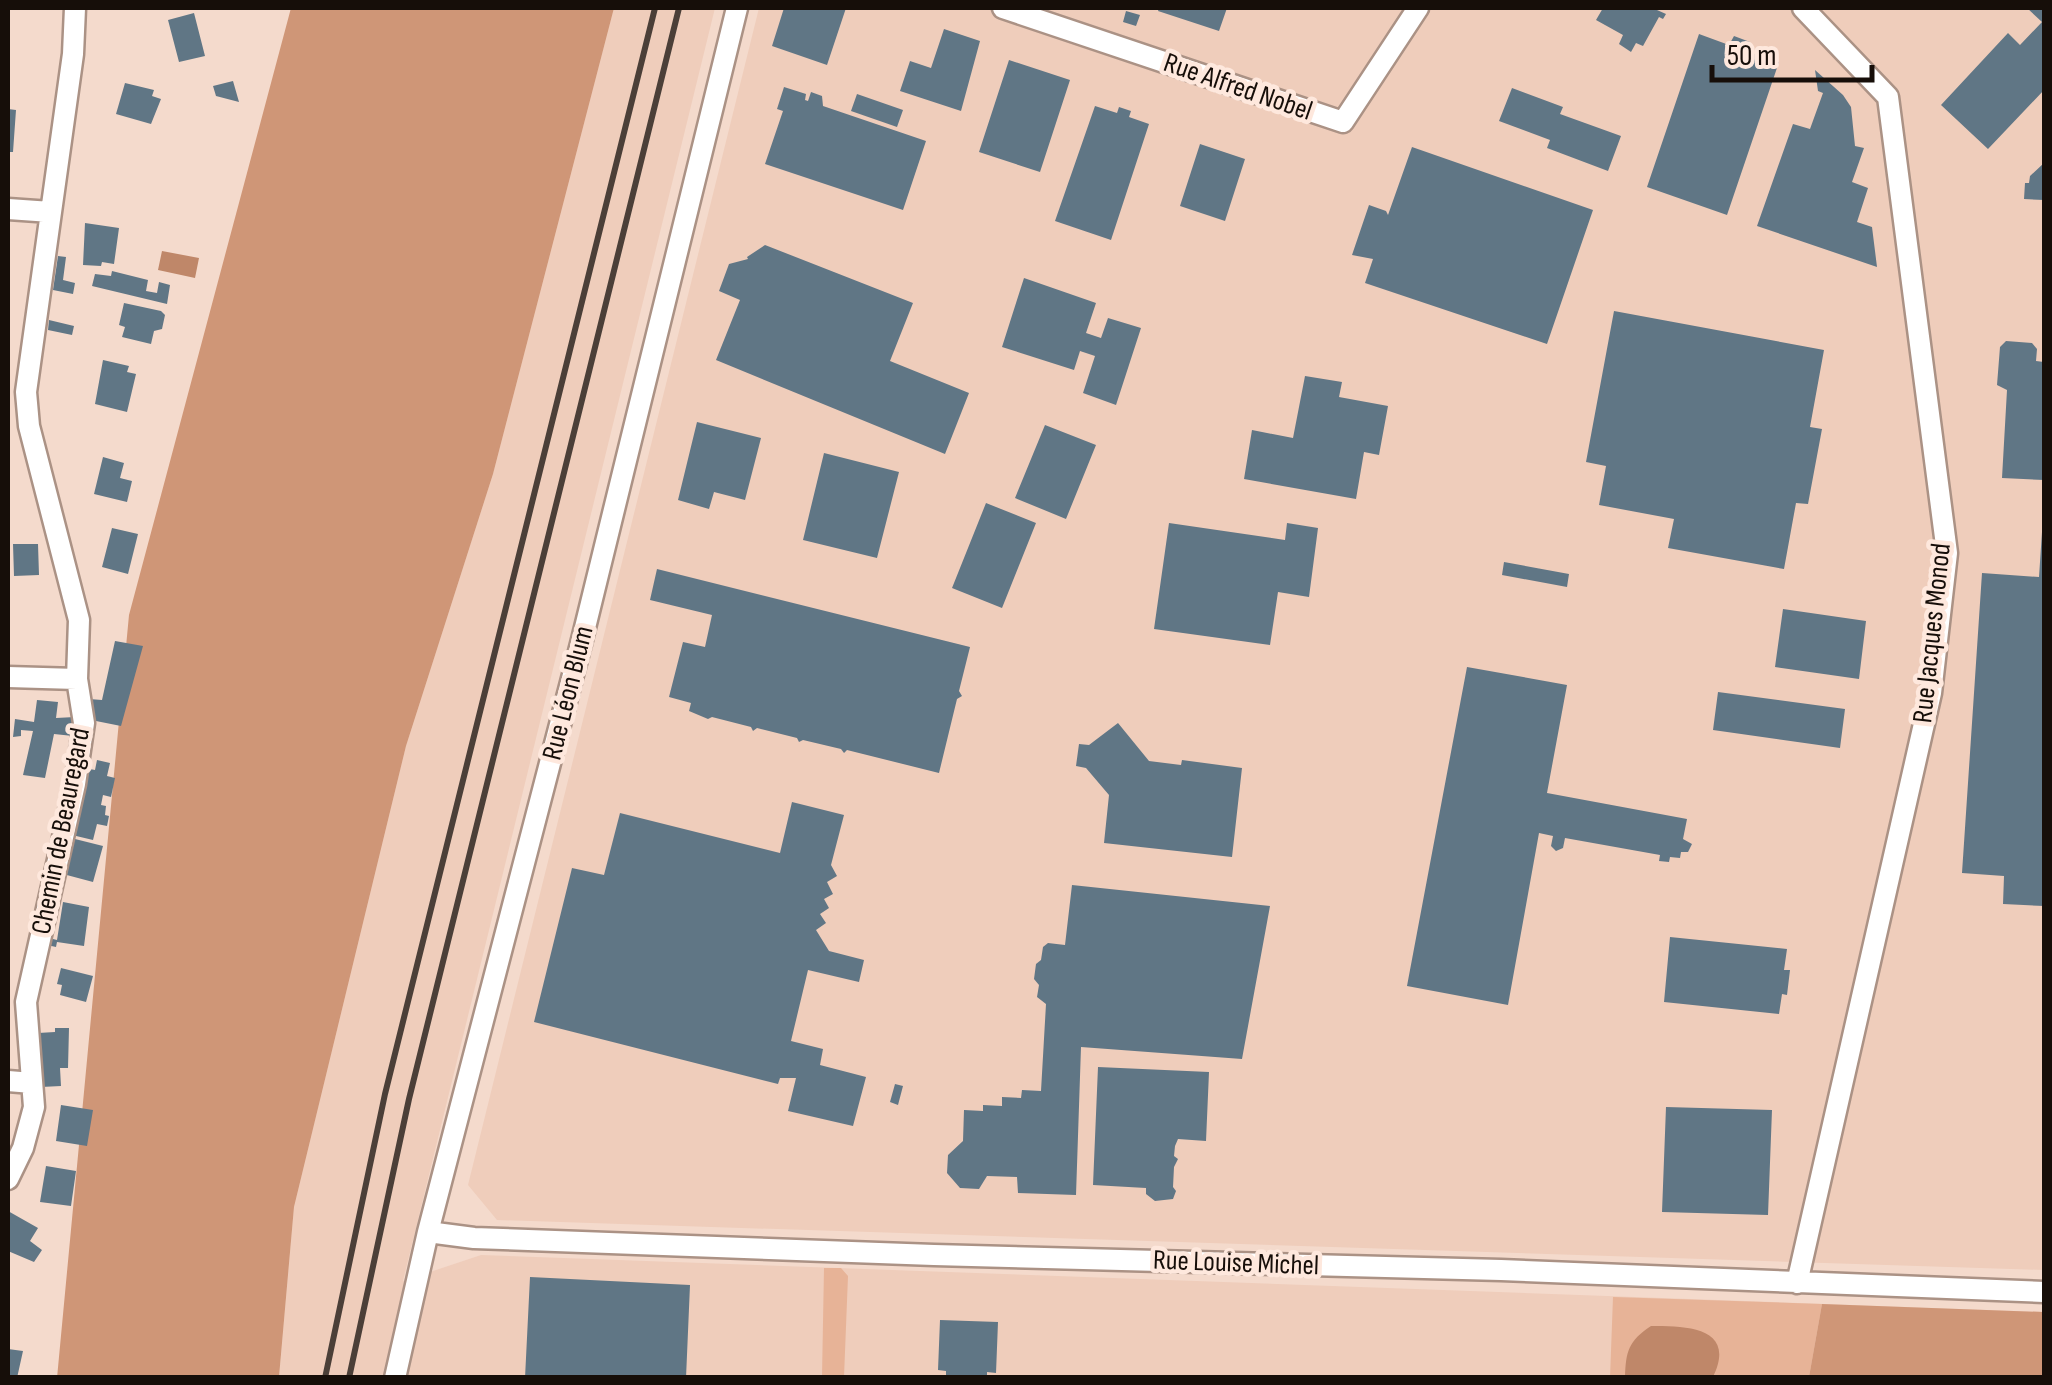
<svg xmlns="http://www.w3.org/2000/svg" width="2052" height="1385" viewBox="0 0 2052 1385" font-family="'Sofia Sans Condensed',sans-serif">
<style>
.built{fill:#efcdbb}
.green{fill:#e7b397}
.forest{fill:#cf9677}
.water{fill:#bf8769}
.building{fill:#607685}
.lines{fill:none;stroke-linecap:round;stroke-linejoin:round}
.minor-casing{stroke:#ab9285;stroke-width:25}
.minor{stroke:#fff;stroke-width:20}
.rail{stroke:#4b3f38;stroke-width:6}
.labels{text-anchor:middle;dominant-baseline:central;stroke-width:9;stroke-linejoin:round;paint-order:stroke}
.street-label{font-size:28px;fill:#160e09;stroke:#fee8dd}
</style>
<rect width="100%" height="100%" fill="#f4dacc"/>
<!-- built -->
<path class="built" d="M614,8h101l-312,1273 78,-26 1563,57v66h-1765l15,-171 112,-461 87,-272z
M759,8h1285v1262l-1547,-50 -29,-35z"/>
<!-- green -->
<path class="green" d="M824,1268h17l7,8 -4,101h-22z
M1613,1297l209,7 -13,73 -199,1z"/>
<!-- forest -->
<path class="forest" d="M291,8h323l-121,466 -87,272 -112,461 -15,170 -222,1 72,-763z
M1822,1304l222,8v65h-235z"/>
<!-- water -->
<path class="water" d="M162,251l37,7 -4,20 -37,-8z
M1651,1326c36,0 86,1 62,51h-88c1,-25 3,-36 26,-51z"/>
<!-- building -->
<path class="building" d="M784,8h62l-19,57 -55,-19z
M1159,8h68l-8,23 -61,-20z
M1603,8h56l-2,2 9,4 -3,5 -4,-2 -16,29 -7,-3 -5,9 -12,-8 4,-9 -27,-15z
M2027,8h17v82l-56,59 -47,-44 67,-72 12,12 22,-23z
M1126,11l14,4 -4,11 -13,-4z
M194,13l11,43 -26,6 -11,-42z
M944,29l36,12 -19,70 -61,-20 10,-30 21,7z
M1699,34l30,11 5,-9 16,6 -1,10 30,10 -52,153 -80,-28z
M1009,60l61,20 -30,92 -61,-20z
M1815,70l28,25 8,12 4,39 9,2 -12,34 16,6 -11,34 15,5 5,40 -120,-41 36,-102 17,5 13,-36 -5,-2z
M233,81l6,21 -23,-6 -3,-10z
M125,83l29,7 -2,6 9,3 -10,25 -35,-10z
M784,87l22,7 -1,6 3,1 3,-9 11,4 1,10 103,35 -23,69 -138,-46 18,-53 -6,-2z
M1512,88l51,19 -3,7 61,22 -13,35 -61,-23 3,-8 -51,-19z
M857,94l46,16 -6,17 -46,-16z
M1095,106l22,7 2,-6 12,4 -2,6 20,7 -38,116 -56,-19z
M8,109l8,1 -3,42h-5z
M1200,144l45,15 -20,62 -45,-15z
M1412,147l181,63 -46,134 -182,-61 8,-24 -21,-4 17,-50 17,6 2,4z
M2044,163v37l-20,-1 1,-16h4l1,-7z
M85,223l34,5 -5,36 -12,-2 -1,4 -18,-1z
M765,245l148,58 -23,58 79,32 -24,61 -229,-94 24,-60 -21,-9 10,-27 19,-5 -1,-2z
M58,256l8,1 -3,23 12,3 -2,11 -20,-4z
M112,271l36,9 -2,11 11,2 2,-11 11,3 -3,19 -75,-18 3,-12 16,2z
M1024,278l72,25 -10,30 15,5 7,-20 33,10 -25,77 -33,-12 12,-37 -15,-5 -6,19 -72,-23z
M124,303l37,8 4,4 -3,14 -8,2 -3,13 -29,-7 3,-10 -6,-2z
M1614,311l210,39 -14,77 12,2 -14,75 -12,-1 -12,66 -116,-21 6,-29 -75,-14 7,-39 -20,-4z
M49,320l25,6 -2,9 -24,-5z
M2006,341l26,2 5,6 -1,12 8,1v118l-42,-2 5,-88 -10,-5 3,-38z
M103,360l26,6 -2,6 9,2 -9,38 -32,-8z
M1305,376l37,6 -3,15 49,9 -9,49 -15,-3 -8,47 -112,-20 8,-49 41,8z
M697,422l64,16 -16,62 -31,-8 -5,17 -31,-9z
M1045,425l51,20 -30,74 -51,-21z
M824,453l75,19 -22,86 -74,-18z
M103,457l21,6 -4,15 12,3 -5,21 -33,-8z
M986,503l50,20 -34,85 -50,-20z
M1169,523l116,17 2,-17 31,5 -9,69 -31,-5 -8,53 -116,-16z
M112,528l26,6 -10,40 -26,-7z
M2042,532h2v374l-41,-2 1,-28 -42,-3 20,-300 57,4z
M13,544h25l1,31 -25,1z
M1504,562l65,12 -2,13 -65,-12z
M657,569l313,78 -11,44 3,5 -5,3 -18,74 -92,-23 -3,3 -3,-4 -38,-9 -4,2 -2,-4 -40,-10 -4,3 -2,-4 -39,-10 -4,2 -19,-8 2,-8 -22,-6 14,-55 22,5 7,-32 -62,-15z
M1783,609l83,12 -7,58 -84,-12z
M115,641l28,5 -22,80 -30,-6 -2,-21 13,1z
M1467,667l100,18 -20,108 140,26 -4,20 9,5 -4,8h-7l-1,6 -10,-1 -1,5 -10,-1 1,-6 -95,-17 -2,10 -7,3 -5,-5 2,-10 -14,-3 -31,172 -101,-19z
M1718,692l127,17 -5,39 -127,-18z
M37,700l21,2 -2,16 19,-1 -2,19 -19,-2 -9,44 -22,-3 10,-44 -12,-1v6l-8,1 2,-18 19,3z
M1118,723l31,38 32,4 1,-5 60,8 -10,89 -128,-14 5,-48 -23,-27 -10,-2 3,-22 10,1z
M97,760l13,3 -3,13 8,2 -4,19 -8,-2 -2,10 5,1 -1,9 4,1 -2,10 -10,-2 -4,16 -21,-5 13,-67 10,2z
M792,802l52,13 -13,50 6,11 -10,6 6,12 -9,5 5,9 -9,6 6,9 -10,7 13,21 35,9 -5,22 -51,-12 -17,71 32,8 -3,16 46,12 -13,49 -65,-15 8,-33h-16l-2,6 -244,-62 38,-154 32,7 16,-62 160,40z
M71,838l32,8 -10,36 -30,-8z
M1072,885l198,21 -28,153 -161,-12 -5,148 -58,-2 -1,-16 -30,-1 -8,13 -19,-1 -13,-15 1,-18 15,-14 1,-31 19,1v-6l19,1v-9l19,1 1,-8 19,1 5,-87 -9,-7 2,-12 -5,-6 2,-15 5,-4 2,-13 5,-4 17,2z
M63,902l26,5 -5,39 -27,-4 -1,5 -9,-2 2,-7 8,2z
M1670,937l117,12 -3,21h6l-3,25 -5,-1 -3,20 -115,-12z
M61,968l32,8 -7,26 -26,-7 2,-10 -5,-1z
M55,1028h14l-1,40h-8l1,18 -20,1 -3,-54 17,-1z
M1098,1067l111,5 -3,69 -28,-2 -3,7 -1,10 4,3 -4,8 -1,20 3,4 -3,8 -18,2 -9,-7v-6l-53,-3z
M895,1084l8,2 -5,19 -8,-3z
M61,1105l32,5 -6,36 -31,-5z
M1666,1107l106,3 -4,105 -106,-3z
M46,1166l30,5 -5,35 -31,-4z
M8,1211l30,17 -8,13 12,9 -8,12 -26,-11z
M530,1277l160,8 -4,93h-161z
M940,1320l58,2 -2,51 -9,-1v6h-41v-7l-8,-1z
M8,1349l15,2 -6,27h-9z"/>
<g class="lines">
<!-- minor casing -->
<g class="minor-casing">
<path id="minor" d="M1003,8l340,114 75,-114
M8,209l43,3
M8,677l69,2
M8,1081l24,2
M8,1179l15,-31 11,-41 -8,-105 49,-218 9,-61 -7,-44 2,-59 -50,-194 -3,-34 47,-338 2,-46
M428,1232l46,6 460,17 567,15 543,22
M1797,1283l134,-590 16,-140 -59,-456 -85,-89
M395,1378l33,-146 153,-588 156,-636"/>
</g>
<!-- minor -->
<use href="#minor" class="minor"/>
<!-- rail -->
<path class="rail" d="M325,1378l60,-284 270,-1086
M349,1378l60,-279 270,-1091"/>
</g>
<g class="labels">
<!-- street labels -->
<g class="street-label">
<text transform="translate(1238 87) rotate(19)">Rue Alfred Nobel</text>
<text transform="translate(1932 633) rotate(-84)">Rue Jacques Monod</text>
<text transform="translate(568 693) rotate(-76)">Rue Léon Blum</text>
<text transform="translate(61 831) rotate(-79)">Chemin de Beauregard</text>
<text transform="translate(1236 1263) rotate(2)">Rue Louise Michel</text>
</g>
</g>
<!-- border -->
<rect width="2052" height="1385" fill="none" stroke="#160e09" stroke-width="20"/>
<!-- scale -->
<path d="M1712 65v15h160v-15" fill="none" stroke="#160e09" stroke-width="5"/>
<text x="1727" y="65" font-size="30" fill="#160e09" stroke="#fee8dd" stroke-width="8" paint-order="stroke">50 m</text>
</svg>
